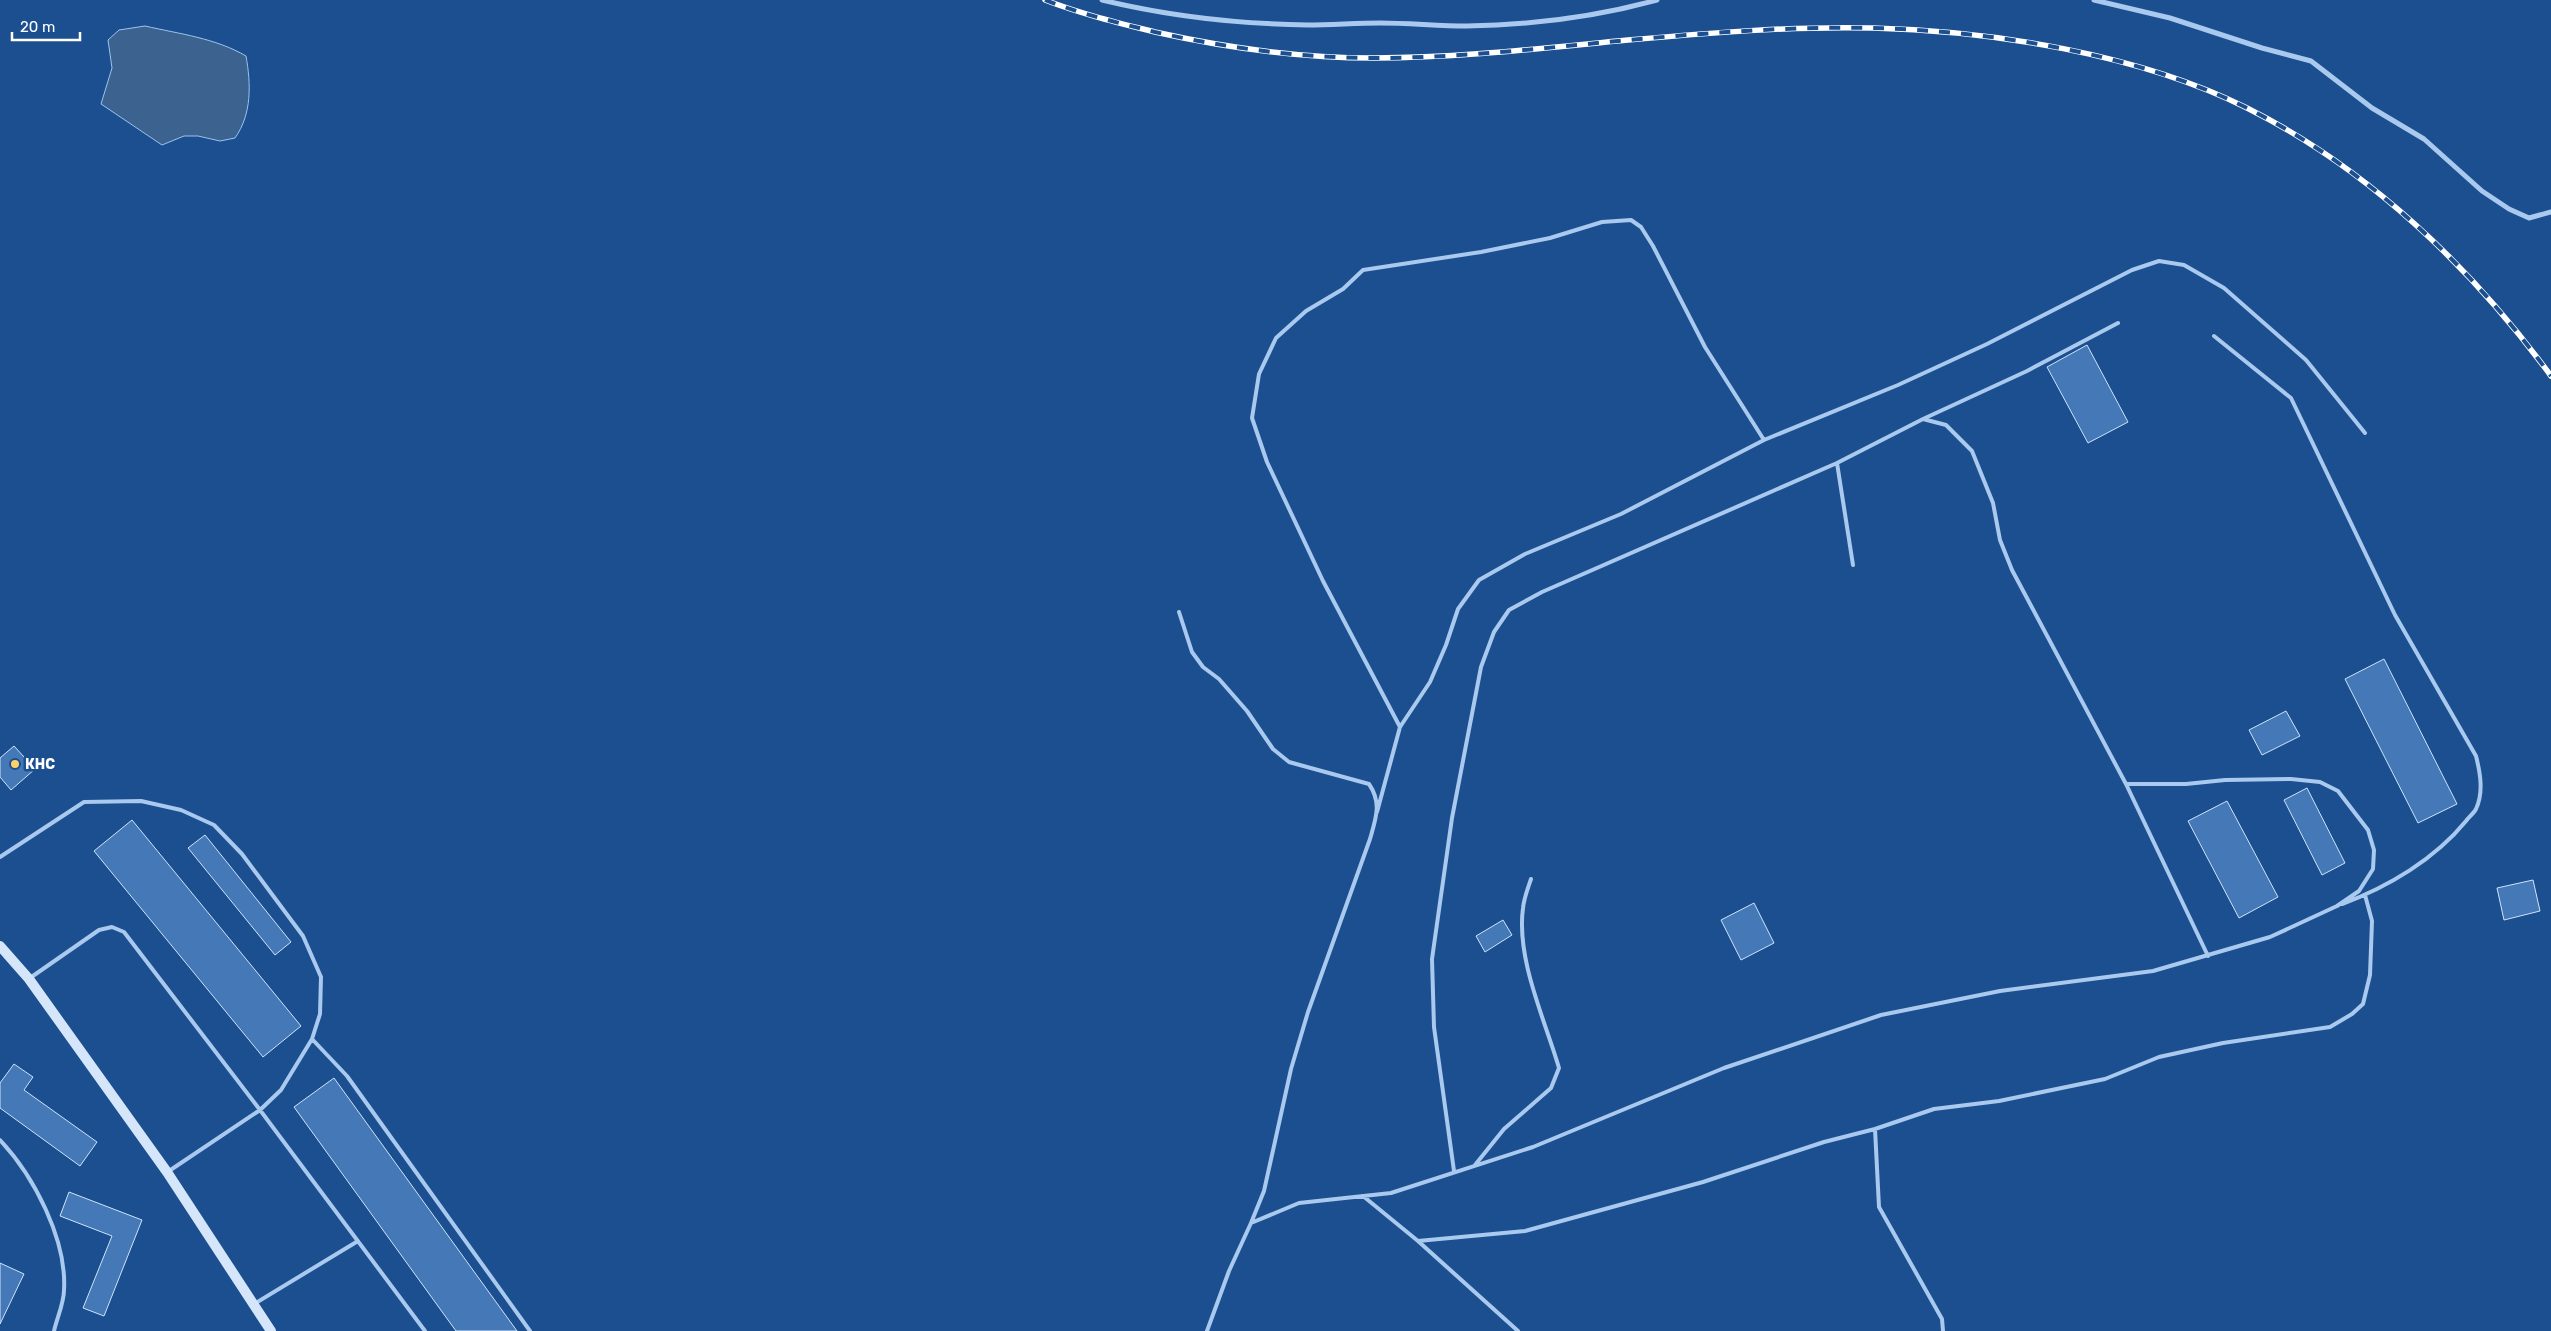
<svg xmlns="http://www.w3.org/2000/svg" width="2551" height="1331" viewBox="0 0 2551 1331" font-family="Rubik,sans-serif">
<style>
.water{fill:#3c6290;stroke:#9cc4f0}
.building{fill:#4478b7;stroke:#cfe3fa}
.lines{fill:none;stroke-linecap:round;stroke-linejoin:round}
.lane{stroke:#a9c9ee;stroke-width:4}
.street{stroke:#a9c9ee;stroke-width:5}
.secondary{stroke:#d6e6fa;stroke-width:10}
.rail-casing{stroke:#fff;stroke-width:5.5}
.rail{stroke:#1b4f8f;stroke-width:4;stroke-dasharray:11;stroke-linecap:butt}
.poi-dot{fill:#ffd166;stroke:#1b4f8f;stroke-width:2}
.labels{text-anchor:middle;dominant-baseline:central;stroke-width:5;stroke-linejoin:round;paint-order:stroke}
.poi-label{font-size:14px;font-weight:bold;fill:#fff;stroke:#1b4f8f;text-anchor:start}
</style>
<rect width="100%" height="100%" fill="#1b4f8f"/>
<!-- water -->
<path class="water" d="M145,26c35,8 70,12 101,30 5,28 6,58 -11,82l-15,3 -22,-5h-14l-22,9 -61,-41 11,-36 -4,-28 11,-10z"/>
<!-- building -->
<path class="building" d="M2087,345l41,77 -40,21 -41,-76z
M2384,659l73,145 -39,19 -73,-144z
M2286,711l14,25 -38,19 -13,-25z
M14,746l21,23 -24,21 -11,-13v-19z
M2307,788l38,75 -23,12 -38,-75z
M2227,801l51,96 -39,21 -51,-97z
M132,820l169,206 -38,31 -169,-206z
M205,835l86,107 -16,13 -87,-107z
M2533,880l7,31 -36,9 -7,-32z
M1754,903l20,40 -33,17 -20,-40z
M1503,920l9,15 -27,17 -9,-16z
M14,1064l19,13 -9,13 73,52 -17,24 -80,-58v-25z
M334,1078l183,253h-61l-162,-224z
M69,1192l73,28 -38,96 -21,-8 29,-72 -52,-20z
M0,1263l24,11 -24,50z"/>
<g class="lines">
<!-- lane -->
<path class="lane" d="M2214,336l77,62 104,217 81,141c4,16 8,36 0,53 -2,4 -7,8 -10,12 -31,38 -78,66 -124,83
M1923,419l104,-48 91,-48
M1837,463l16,102
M1179,612l13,40 11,15 16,12 28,32 26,38 16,13 80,22c13,19 7,34 1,55l-62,173 -17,57 -27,122 -13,32
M1400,727l-77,-146 -56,-119 -15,-44 7,-44 17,-36 30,-27 37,-22 20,-19 118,-18 69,-14 52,-16 29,-2 10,7 12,19 52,101 59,93
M2126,784l82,172
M1377,812l23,-85 30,-45 16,-37 12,-36 21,-29 46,-26 96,-40 143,-74 134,-55 89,-41 145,-74 27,-9 25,4 40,23 82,72 59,73
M0,857l84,-55 57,-1 40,9 33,15 28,29 61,82 18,41 -1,37 -8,25 -31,51 -21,20 -91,61
M30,978l69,-48 13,-3 12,5 136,178 165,221
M312,1039l35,37 183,255
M1875,1129l4,78 63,112 1,12
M0,1140c34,36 67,100 64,150 0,13 -7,28 -10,41
M1475,1165l29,-36 47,-41 8,-20c-14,-48 -43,-109 -36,-160 1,-10 5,-20 8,-29
M1363,1196l55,45 100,90
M1418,1241l107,-10 178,-49 121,-40 51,-13 59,-20 65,-8 106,-22 54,-22 64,-14 107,-16 22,-13 11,-10 7,-29 2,-54 -7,-26
M254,1304l104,-63
M1207,1331l22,-60 22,-48 48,-20 92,-10 142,-46 191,-79 157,-53 119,-24 153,-20 117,-34 67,-31 22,-15 14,-22 1,-19 -6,-20 -30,-39 -18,-9 -29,-3 -66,1 -39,4h-60l-114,-214 -12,-30 -7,-37 -21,-52 -26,-26 -23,-6 -86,44 -295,129 -33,18 -15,22 -13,35 -29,151 -20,141 2,68 20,144"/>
<!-- street -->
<path class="street" d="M1102,0c66,16 137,24 206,25 24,0 48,-2 72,-2 29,0 58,3 87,3 65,-1 128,-9 190,-26
M2094,0l76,18 92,30 49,13 61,47 52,31 58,52 27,18 20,9 22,-6"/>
<!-- secondary -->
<path class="secondary" d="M0,946l29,33 138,193 104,159"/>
<!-- rail casing -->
<g class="rail-casing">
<path id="rail" d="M1045,0c36,14 74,23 110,32 72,16 146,26 219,26 85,0 170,-10 254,-18 81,-7 163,-14 245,-12 120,3 266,26 374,80 122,61 224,159 304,268"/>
</g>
<!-- rail -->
<use href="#rail" class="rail"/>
</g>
<!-- markers -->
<circle class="poi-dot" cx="15" cy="764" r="5"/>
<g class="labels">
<!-- poi labels -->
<g class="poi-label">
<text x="25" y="764">КНС</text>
</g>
</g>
<!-- scale -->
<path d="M12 32v8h68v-8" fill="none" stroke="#ffffff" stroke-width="2.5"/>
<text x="20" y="32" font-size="15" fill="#ffffff" stroke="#1b4f8f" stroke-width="4" paint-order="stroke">20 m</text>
</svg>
